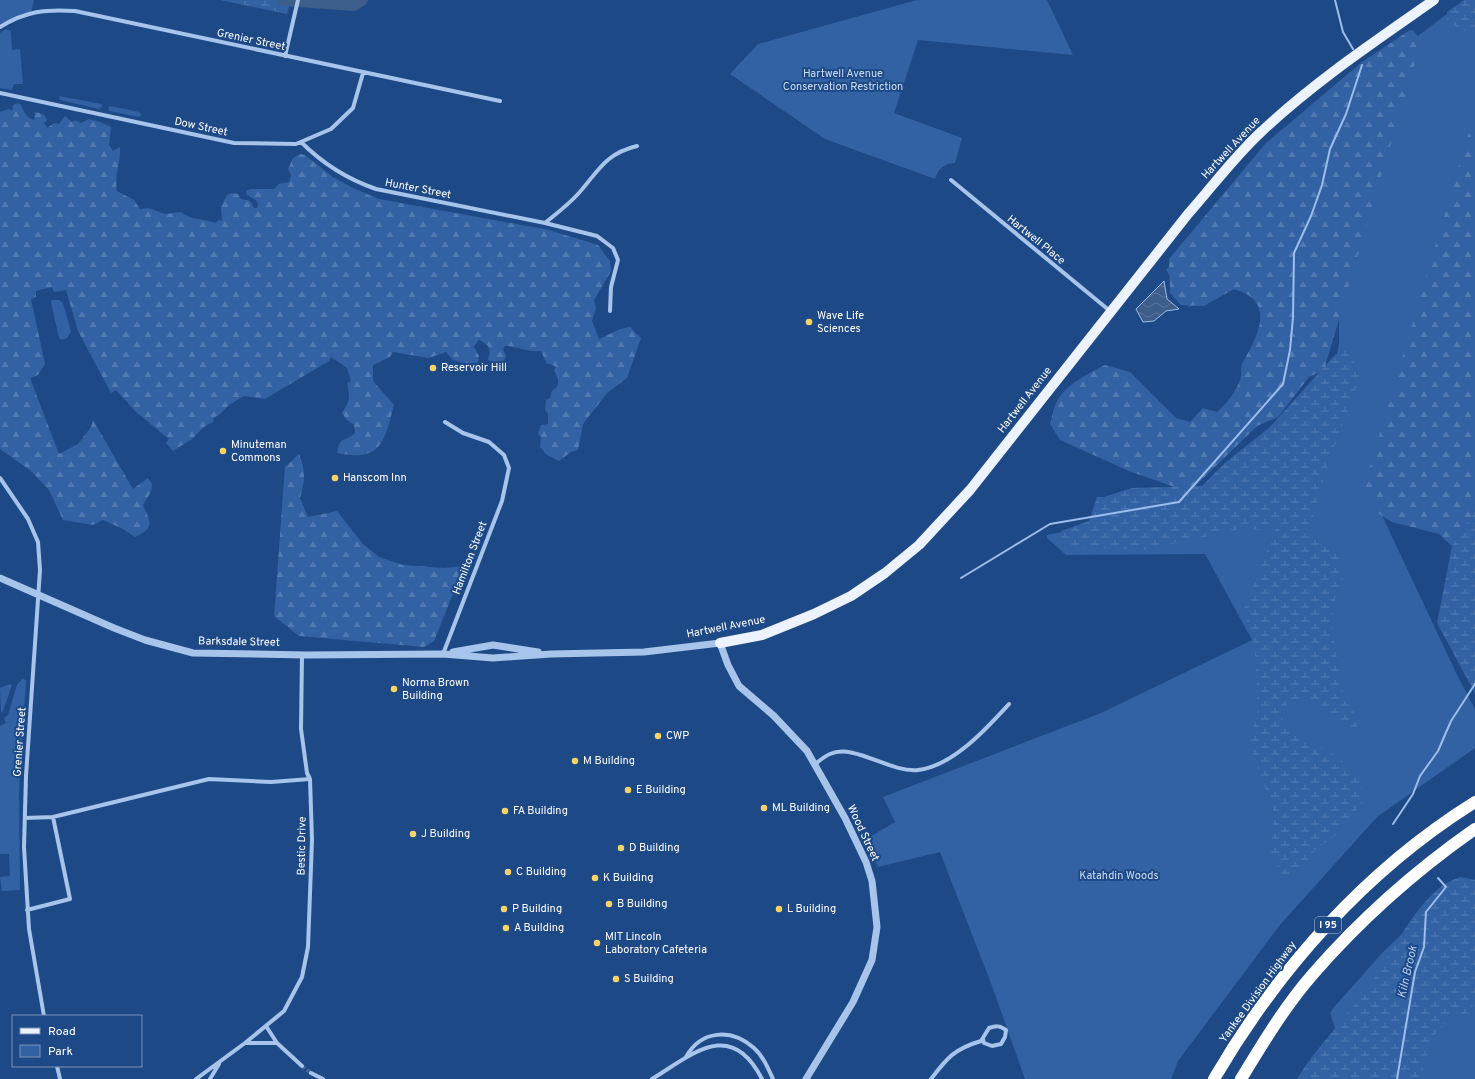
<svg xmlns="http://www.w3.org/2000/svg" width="1475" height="1079" viewBox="0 0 1475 1079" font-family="Overpass,sans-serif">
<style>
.green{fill:#3262a4}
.forest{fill:url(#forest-firs)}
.wetland{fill:url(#wetland-marsh)}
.water{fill:url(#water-waves);stroke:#9bbeec}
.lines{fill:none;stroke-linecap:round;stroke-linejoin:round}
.stream{stroke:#9bbeec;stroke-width:2}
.river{stroke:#3d5d8a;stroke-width:12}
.minor-tunnel{stroke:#406499;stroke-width:4;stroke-dasharray:4 2;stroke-linecap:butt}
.minor{stroke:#a7c4eb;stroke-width:4}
.tertiary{stroke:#a7c4eb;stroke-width:7}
.primary{stroke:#ecf2fe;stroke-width:10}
.motorway{stroke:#fff;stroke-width:12}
.poi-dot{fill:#f9d366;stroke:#1e4987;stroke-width:1.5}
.labels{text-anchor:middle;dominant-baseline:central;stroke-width:4;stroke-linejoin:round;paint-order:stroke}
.shield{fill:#1e4987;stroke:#bcc8db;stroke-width:1}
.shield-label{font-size:10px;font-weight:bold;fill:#fff}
.street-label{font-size:11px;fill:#fff;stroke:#1e4987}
.park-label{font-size:11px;fill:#ccdff8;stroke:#1e4987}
.poi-label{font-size:11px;fill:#fff;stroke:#1e4987;text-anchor:start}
.water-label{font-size:12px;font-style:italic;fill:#b3cef2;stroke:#1e4987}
</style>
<defs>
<pattern id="forest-firs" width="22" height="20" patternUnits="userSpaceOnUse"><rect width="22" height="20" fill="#3262a4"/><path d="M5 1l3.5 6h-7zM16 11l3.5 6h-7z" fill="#517ab2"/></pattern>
<pattern id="wetland-marsh" width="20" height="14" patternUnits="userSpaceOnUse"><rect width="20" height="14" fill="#3262a4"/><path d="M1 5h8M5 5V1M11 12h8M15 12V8" fill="none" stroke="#517ab2"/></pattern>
<pattern id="water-waves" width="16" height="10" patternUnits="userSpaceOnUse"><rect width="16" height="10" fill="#3d5d8a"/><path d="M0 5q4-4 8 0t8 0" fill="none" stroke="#5a759c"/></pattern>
</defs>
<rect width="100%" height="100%" fill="#1e4987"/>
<!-- green -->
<path class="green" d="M0,0h34l-3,13 -31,15z
M917,0h130l26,55 -155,-15 -24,73 68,25 -7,25c-11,0 -17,6 -20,16l-110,-40 -95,-65 28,-30z
M1475,0v469l-96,40 79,168 17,32v39l-98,69 -98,109 -101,135 -7,18h-146l-33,-93 -52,-134 -62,15 -12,-28 29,-17 -12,-25 218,-84 151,-73 -47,-86 -139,1 -19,-17v-3l264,-53 28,-138v-96l-150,59 -23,-37 88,-108 81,-64 128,-96z
M6,29l5,2 1,19 8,-1 3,35h-9l-2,6 -12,-2v-55z
M59,96l42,8 2,2 -4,3 -39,-9z
M110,106l29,6 3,3 -4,2 -28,-6 -2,-3z
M52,300h7l4,3 8,29 -4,6 -5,2 -3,-2 -8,-36z
M22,679l4,1 -4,62h-2v5h1l-2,48 1,95 -18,1 -2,-14 10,-1 -1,-22h-9v-128l6,-3 -2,-5 4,-3 9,-30z
M10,684l2,1 -9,26 -2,2 -1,-25z
M1475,894v185h-145l18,-13 -18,-53 5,-7 48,-54 35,-33z"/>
<!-- forest -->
<path class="forest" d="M1410,30l4,1 6,9 -5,22 -91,308 -15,7 -31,40 -21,9 -78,76 28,-30 -21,19 -57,-20 -69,-31 -10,-16c2,-6 3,-15 6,-21 9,-18 31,-29 49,-38l25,7 46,46 14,4 13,-14 14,4c10,-8 21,-23 24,-36 1,-4 -1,-8 1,-12 15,-28 36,-62 -8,-75l-30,17 -23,-1 -11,-12 -1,-34 97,-116 96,-81z
M18,103l3,2c2,6 6,13 13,15l1,-8c6,1 11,2 12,9l-3,2 3,5 7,-5 5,1 6,-8 7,6 3,-2 6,3 8,-4 11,3 11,5 -2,18 4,6 7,-4c1,15 -6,29 -3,44l17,9 6,9 9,-1 16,6 16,-2c9,8 24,7 35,11l3,-3 3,1 -1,-14 6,-12 5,-2 6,1 3,5 9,2 4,7h3l1,-4 -2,-4 -9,-5 -1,-4 4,-2h24l5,-5 10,-2 2,-7 -3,-6 5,-11 7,-4 5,1 28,22 20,11 26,11 170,31 49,15 12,16 1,10 -17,29 2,8 -4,13 7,18 21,-10 10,-2 11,11 -14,40 -20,15 -24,31 -5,26 -7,2 -12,9 -12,-6 -7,-8 1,-10 -3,-3 3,-9 7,-1v-10l-3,-4 1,-10 4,-2 2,-7 6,-5v-7l-4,-9 2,-3 -6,-3h-3l-6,-13c-14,2 -23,-5 -36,-5l-2,3 3,7 -5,12 -6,-1 -7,-8 2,-7 -2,-6 -9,-7 -5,8 5,9 -2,11 -24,-7 -7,-8 -17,6 -36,-6 -3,5 -17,8v16l21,24c-10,37 -12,57 -57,48 3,-18 7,-10 18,-20l-1,-8 -7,-5 -5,-7c7,-12 9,-13 5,-30l4,-2 -4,-13 -16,-11 -2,4 -64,38 -21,-3 -15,9 -10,10 -6,3 1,3 -10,6 -12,12 -19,12 -7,-8 3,-4 -32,-26 -21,-23 -5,3 -33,-62 -12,-41 -12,2 -2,-5 -16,4v6l-5,2 14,65 -7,11 -8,3 29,76 19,-10 13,-17 2,-7 40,69 15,-11 4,6 -1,8 -8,13c8,18 12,23 -8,32l-12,-8 -20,-9 -10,5 -30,-5 -14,-30 -18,-19 -31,-22v-337l9,-3 3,2 1,-6z
M1475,112v398l-23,36 -13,-12 -47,-12 -16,-10 -11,-18 1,-14z
M299,454c7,16 6,28 1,44l8,19 29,-6 26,33 16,13 24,8 41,3 20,-2 -30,75 -10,6 -125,-11 -25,-20 11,-149z"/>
<!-- wetland -->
<path class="wetland" d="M220,0h71l-4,14z
M1464,0h11v35l-28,-13v-10z
M1346,346l14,28c-16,55 -43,105 -49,162l27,13 6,26 -8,19 -5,27 12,73 15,25 -1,14 -53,-34h-16l-7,25c24,16 71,32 80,62 2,5 1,11 2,16l-25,32 -21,14 -17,21 -15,13 -14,-30 3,-40 -25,-68 9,-34 -3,-58 -11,-43 34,-86 -19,7 -15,-2 -99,22 -85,-3 1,-16 28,-10 8,-24h7l28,-9 70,-2 24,-24 44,-35 64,-71z
M1475,510v183l-38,-70 15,-77z
M1461,877l14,3v122l-6,11 -17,4 -17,17 -14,40 -4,5h-120c22,-36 53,-65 77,-100 17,-26 37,-66 61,-87 8,-8 16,-12 26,-15z"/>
<!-- water -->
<path class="water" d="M1164,281l3,18 12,10 -13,2 -12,10 -11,1 -7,-13z"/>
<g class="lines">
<!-- stream -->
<path class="stream" d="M1335,0l8,32 10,17
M961,578l89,-54 129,-22 104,-118 7,-34 3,-33 1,-64 17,-37 11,-31 8,-36 16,-35 16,-49
M1393,824l20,-30 7,-18 18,-25 13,-30 24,-37
M1397,1079l18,-107 9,-25 2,-35 20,-25 -8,-9"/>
<!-- river -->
<path class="river" d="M284,0l70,5 8,-5"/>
<!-- minor-tunnel -->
<path class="minor-tunnel" d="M302,1066l9,7"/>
<!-- minor -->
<path class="minor" d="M0,27c26,-16 46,-18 75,-16l425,90
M285,56l13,-56
M0,93l234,50 62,1 35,-15 22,-21 10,-35
M301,142c22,22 46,37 75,47l169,34c11,-9 23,-18 33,-29 20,-22 26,-40 59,-48
M951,180l159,131
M545,223l52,13 16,12 5,12 -7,27 -1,24
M0,478l28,41 10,23 2,28 -14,206 -2,71 5,82 15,87
M443,654l59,-153 7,-33 -5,-13 -15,-13 -26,-9 -18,-11
M815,764c4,-3 10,-8 15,-10 24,-11 60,19 88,16 35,-4 69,-42 91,-66
M25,818l28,-1
M27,910l43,-11 -17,-82 156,-38 62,3 39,-3
M266,1026l11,17
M246,1043h31l25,23
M686,1057c15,-27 45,-29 68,-9 9,8 14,20 19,31
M57,1066l3,13
M311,1073l12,6
M196,1079l49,-36 39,-32 18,-34 6,-30 4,-107 -2,-61 -3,-6 -6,-44 1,-74
M210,1079l9,-15
M652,1079c41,-25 79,-61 110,0
M931,1079c16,-21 23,-30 50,-38l8,-13c6,-2 11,-3 17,2l-1,7 -4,7 -9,2 -8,-3 -1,-4"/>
<!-- tertiary -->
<path class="tertiary" d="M0,578l114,50 31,12 48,13 113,2 137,-1 50,4 58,-4 93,-2 76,-9 8,22 11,21 35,30 33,35 38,67 21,44 6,19 5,46 -5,33 -19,42 -47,77
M453,652l40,-7 45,7"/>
<!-- primary -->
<path class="primary" d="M720,643l42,-8 52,-21 37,-18 34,-23 34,-28 51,-55 218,-276c24,-27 46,-57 73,-82 53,-50 113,-90 173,-132"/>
<!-- motorway -->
<path class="motorway" d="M1214,1079c64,-110 152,-209 261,-277
M1241,1079c22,-36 44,-73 72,-105 48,-55 102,-103 162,-145"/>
</g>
<!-- markers -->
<g class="poi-dot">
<circle cx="809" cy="322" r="4"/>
<circle cx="433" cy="368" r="4"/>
<circle cx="223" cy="451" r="4"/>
<circle cx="335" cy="478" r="4"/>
<circle cx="394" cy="689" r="4"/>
<circle cx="658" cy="736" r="4"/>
<circle cx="575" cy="761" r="4"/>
<circle cx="628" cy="790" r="4"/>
<circle cx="764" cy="808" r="4"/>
<circle cx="505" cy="811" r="4"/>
<circle cx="413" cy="834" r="4"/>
<circle cx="621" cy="848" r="4"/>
<circle cx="508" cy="872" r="4"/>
<circle cx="595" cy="878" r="4"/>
<circle cx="609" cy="904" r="4"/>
<circle cx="504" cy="909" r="4"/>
<circle cx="779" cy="909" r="4"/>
<circle cx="506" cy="928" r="4"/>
<circle cx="597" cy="943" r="4"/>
<circle cx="616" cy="979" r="4"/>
</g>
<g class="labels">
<!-- shield labels -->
<rect class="shield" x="1315" y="917" width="26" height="16" rx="3"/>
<g class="shield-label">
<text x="1328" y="925">I 95</text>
</g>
<!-- street labels -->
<g class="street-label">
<text transform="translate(251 40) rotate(12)">Grenier Street</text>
<text transform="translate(201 127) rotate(12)">Dow Street</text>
<text transform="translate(1231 148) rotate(-47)">Hartwell Avenue</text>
<text transform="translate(418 189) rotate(11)">Hunter Street</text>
<text transform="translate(1036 240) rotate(39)">Hartwell Place</text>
<text transform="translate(1025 400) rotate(-52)">Hartwell Avenue</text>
<text transform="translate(470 558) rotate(-69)">Hamilton Street</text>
<text transform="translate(726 627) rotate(-11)">Hartwell Avenue</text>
<text transform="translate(239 642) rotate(1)">Barksdale Street</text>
<text transform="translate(20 742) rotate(-86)">Grenier Street</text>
<text transform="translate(863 833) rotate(65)">Wood Street</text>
<text transform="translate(302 846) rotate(-89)">Bestic Drive</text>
<text transform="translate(1258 992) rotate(-54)">Yankee Division Highway</text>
</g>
<!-- park labels -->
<g class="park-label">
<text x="843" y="74">Hartwell Avenue<tspan x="843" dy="13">Conservation Restriction</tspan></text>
<text x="1119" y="876">Katahdin Woods</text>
</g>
<!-- poi labels -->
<g class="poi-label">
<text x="817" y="316">Wave Life<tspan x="817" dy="13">Sciences</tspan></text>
<text x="441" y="368">Reservoir Hill</text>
<text x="231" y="445">Minuteman<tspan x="231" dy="13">Commons</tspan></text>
<text x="343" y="478">Hanscom Inn</text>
<text x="402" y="683">Norma Brown<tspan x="402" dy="13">Building</tspan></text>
<text x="666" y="736">CWP</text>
<text x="583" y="761">M Building</text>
<text x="636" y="790">E Building</text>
<text x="772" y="808">ML Building</text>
<text x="513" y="811">FA Building</text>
<text x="421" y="834">J Building</text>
<text x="629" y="848">D Building</text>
<text x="516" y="872">C Building</text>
<text x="603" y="878">K Building</text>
<text x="617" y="904">B Building</text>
<text x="512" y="909">P Building</text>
<text x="787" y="909">L Building</text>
<text x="514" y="928">A Building</text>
<text x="605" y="937">MIT Lincoln<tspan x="605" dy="13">Laboratory Cafeteria</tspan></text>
<text x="624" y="979">S Building</text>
</g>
<!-- water labels -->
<g class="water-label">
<text transform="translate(1408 972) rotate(-77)">Kiln Brook</text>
</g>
</g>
<!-- legend -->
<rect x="12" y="1015" width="130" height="52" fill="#1e4987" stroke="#7892b7"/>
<rect x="20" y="1028" width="20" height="6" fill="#ecf2fe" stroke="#7892b7"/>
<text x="48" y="1035" font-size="12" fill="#ffffff">Road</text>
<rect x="20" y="1045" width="20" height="12" fill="#3262a4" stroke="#7892b7"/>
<text x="48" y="1055" font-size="12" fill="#ffffff">Park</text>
</svg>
